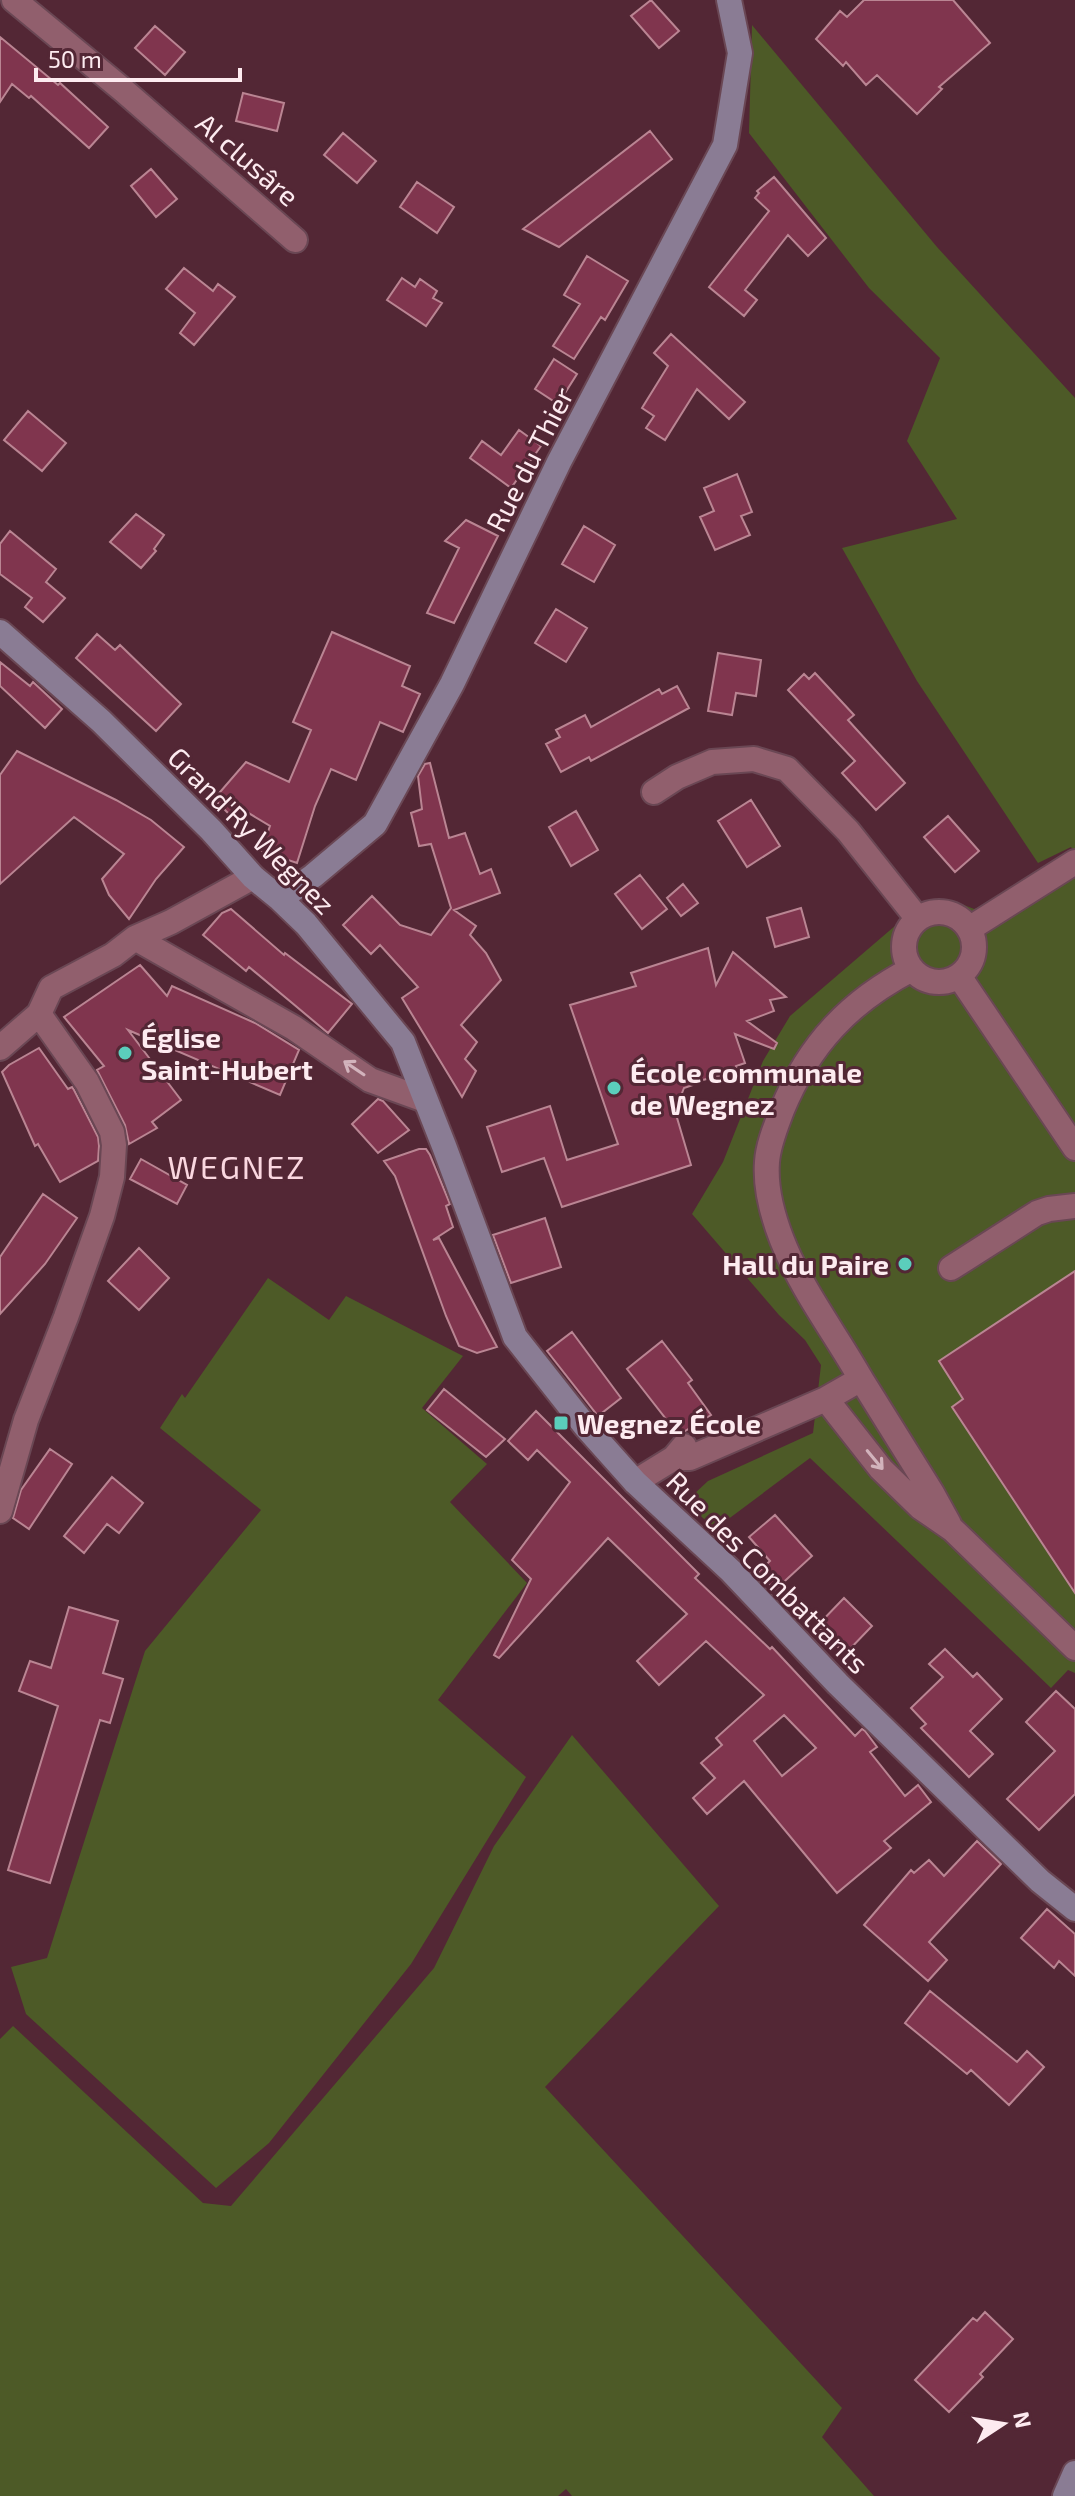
<svg xmlns="http://www.w3.org/2000/svg" width="1075" height="2496" viewBox="0 0 1075 2496" font-family="'Exo 2',sans-serif">
<style>
.green{fill:#4d5a27}
.building{fill:#80354e;stroke:#ba8593;stroke-width:2;fill-rule:evenodd}
.lines{fill:none;stroke-linecap:round;stroke-linejoin:round}
.street-casing{stroke:#6a4754;stroke-width:28}
.secondary-casing{stroke:#6a4754;stroke-width:28}
.street{stroke:#915f6d;stroke-width:24}
.secondary{stroke:#8a7c94;stroke-width:24}
.oneway{stroke:#d2b3bc}
.poi-dot{fill:#5bcebc;stroke:#532735;stroke-width:3}
.labels{text-anchor:middle;dominant-baseline:central;stroke-width:6;stroke-linejoin:round;paint-order:stroke}
.street-label{font-size:28px;fill:#fdebf0;stroke:#532735}
.poi-label{font-size:28px;font-weight:bold;fill:#fdebf0;stroke:#532735;text-anchor:start}
.quarter-label{font-size:32px;letter-spacing:2px;fill:#fad7e0;stroke:#532735}
</style>
<rect width="100%" height="100%" fill="#532735"/>
<!-- green -->
<path class="green" d="M752,25l185,222 138,151v455l-4,-6 -33,16 -121,-182 -75,-133 115,-29 -50,-78 33,-83 -71,-70 -120,-155z
M1075,878v795l-7,-3 -17,18 -241,-230 -95,71 -23,-21 1,-13 15,-14 105,-48 8,-68 -16,-25 -26,-25 -87,-101 31,-52 40,-101 27,-45 127,-109 37,-6 20,8 75,-30 16,4z
M268,1278l61,42 17,-24 117,60 -41,52 65,56 -37,38 77,81 -89,117 88,77 -115,187 -142,179 -53,45 -190,-174 -15,-47 36,-9 98,-307 116,-141 -101,-82 22,-34 3,4z
M572,1735l147,171 -174,181 297,321 -20,29 52,59h-302l-6,-7 -8,7h-558v-457l13,-13 190,177 28,3 203,-238 60,-122z"/>
<!-- building -->
<path class="building" d="M651,0l28,31 -20,17 -28,-32z
M864,0h89l37,43 -51,44 3,2 -25,25 -40,-39 -11,10 -20,-23 -3,4 -27,-27 24,-28 7,6z
M155,26l30,26 -20,23 -30,-27z
M0,37l58,48 2,-2 48,44 -19,21 -58,-52 -2,2 -17,-14 -12,18z
M243,93l41,10 -7,28 -41,-10z
M650,131l22,28 -113,88 -36,-18z
M343,133l33,28 -19,22 -33,-28z
M151,169l26,30 -21,18 -25,-31z
M774,177l52,61 -18,18 -20,-21 -43,55 12,10 -13,16 -35,-29 60,-76 -14,-13 4,-5 -2,-2z
M417,182l37,25 -17,26 -37,-26z
M587,256l41,25 -23,39 -4,-3 -27,42 -21,-13 27,-42 -16,-9z
M184,268l29,23 5,-7 17,13 -41,48 -14,-12 15,-20 -29,-24z
M402,278l13,9 5,-8 17,12 -4,7 9,5 -16,23 -39,-26z
M671,334l74,68 -16,17 -32,-30 -32,51 -19,-12 8,-12 -12,-8 26,-42 -14,-13z
M554,359l23,15 -19,30 -23,-15z
M28,411l38,32 -24,28 -38,-31z
M519,430l22,16 -30,42 -41,-30 12,-17 19,14z
M737,474l15,38 -11,4 9,19 -35,15 -15,-33 14,-6 -10,-23z
M136,514l28,21 -10,14 2,2 -15,17 -31,-26z
M466,520l32,16 -44,87 -27,-10 32,-65 -14,-7z
M584,526l31,19 -21,37 -32,-18z
M10,531l46,38 -10,13 19,16 -22,24 -18,-15 7,-9 -32,-24v-30z
M556,609l31,19 -21,34 -31,-19z
M332,632l78,34 -8,20 18,8 -17,38 -23,-10 -24,58 -25,-11 -16,37 -18,57 -36,-12 9,-25 -33,-20 -8,8 -15,-15 32,-37 43,20 22,-52 -18,-8z
M97,634l18,16 5,-5 61,59 -25,27 -80,-73z
M718,653l43,7 -5,36 -20,-3 -4,22 -24,-4z
M0,662l30,24 3,-4 29,27 -17,19 -45,-42z
M815,673l39,42 -6,5 57,63 -29,27 -34,-37 13,-12 -67,-71 16,-16 5,5z
M677,686l12,22 -98,53 -2,-4 -28,15 -15,-28 14,-7 -4,-7 29,-15 6,12 68,-38 3,5z
M17,751l99,49 35,20 33,27 -28,32 -27,40 -20,-24 -7,-16 22,-25 -50,-37 -74,67v-109z
M430,763l19,75 16,-5 15,41 11,-5 9,24 -46,17 22,16 -6,9 16,18 15,27 -40,45 16,17 -12,17 11,12 -14,26 -60,-99 16,-11 -38,-42 -9,9 -28,-29 29,-29 28,29 31,10 20,-27 -20,-64 -12,2 -8,-33 11,-4 -4,-33 7,-12z
M751,800l29,46 -33,21 -29,-46z
M576,811l22,39 -27,16 -22,-39z
M948,816l31,35 -24,21 -31,-35z
M640,875l27,34 -25,20 -27,-35z
M683,884l15,19 -17,13 -14,-18z
M801,908l8,29 -34,10 -8,-29z
M231,909l53,46 1,-2 67,51 -24,29 -79,-66 -3,4 -43,-36 19,-22z
M708,948l8,37 17,-33 53,45 -16,3 4,11 -27,10 30,22 -3,6 -39,-15 10,29 -9,3 2,5 -43,11 1,2 -12,4 -9,23 16,54 -129,42 -18,-49 -42,14 -15,-45 63,-21 17,54 51,-16 -48,-139 66,-19 -5,-13z
M140,965l27,31 5,-10 83,37 44,27 -19,45 -152,-65 53,70 -29,22 5,6 -28,16 -4,-19 -28,-55 7,-4 -40,-49z
M39,1048l29,41 4,-2 2,3 24,47 1,9 -1,15 -38,21 -22,-38 -3,2 -33,-74 7,-7z
M378,1099l5,2 26,29 -31,23 -26,-29z
M419,1149h7l4,6 20,49 -4,2 7,21 -20,13 6,-2 58,109 -20,6 -18,-7 -13,-30 -51,-140 -11,-15z
M141,1159l46,26 -10,19 -47,-25z
M43,1194l34,24 -32,46 -45,50v-57z
M545,1218l16,49 -50,16 -18,-48z
M139,1248l30,30 -30,32 -31,-29z
M1075,1271v322l-123,-186 11,-8 -24,-38z
M572,1332l49,66 -23,18 -51,-65z
M662,1341l30,39 -4,3 23,32 -26,16 -8,2 -50,-64z
M444,1389l61,50 -19,18 -59,-47z
M536,1411l163,163 -4,4 75,71 2,-2 83,89 7,-7 3,2 12,16 -7,5 35,44 13,-11 13,17 -47,39 7,7 -54,45 -93,-112 -37,33 -14,-16 22,-20 -14,-15 21,-18 -6,-7 48,-43 -58,-54 -47,44 -22,-24 50,-47 -79,-76 -109,120 -5,-3 37,-76 -19,-19 58,-78 -33,-32 -9,10 -20,-19zM784,1715l32,33 -34,28 -28,-35z
M50,1449l22,15 -43,65 -16,-11 8,-28z
M112,1477l31,26 -24,30 -12,-9 -23,29 -20,-17z
M775,1515l37,41 -37,34 -17,-18 12,-11 -21,-24z
M844,1598l28,28 -25,26 -7,-7 -2,2 -21,-21z
M69,1607l49,14 -15,52 20,6 -13,44 -10,-3 -50,163 -42,-13 50,-164 -39,-15 11,-30 21,7z
M945,1649l28,28 4,-4 25,26 -32,32 23,23 -24,23 -48,-49 5,-4 -15,-16 32,-31 -14,-13z
M1056,1691l19,18v85l-36,36 -32,-31 48,-48 -29,-29z
M977,1841l24,23 -72,78 18,18 -19,21 -64,-56 47,-55 3,3 15,-13 15,16z
M1047,1909l28,25v42l-16,-15 -5,7 -33,-30z
M930,1991l87,71 10,-11 17,16 -35,38 -38,-35 -4,4 -62,-51z
M985,2312l28,27 -33,35 3,3 -34,35 -34,-32 58,-62 4,3z"/>
<g class="lines">
<!-- street casing -->
<g class="street-casing">
<path id="street" d="M14,0l109,90 172,150
M654,792l23,-15 35,-15 42,-3 33,10 61,62 70,88
M904 947a35 35 0 1 1 70 0a35 35 0 1 1-70 0Z
M969,929l106,-67
M135,938l159,90 76,52 55,20
M959,976l116,172
M0,1048l39,-34 12,-26 62,-33 22,-17 36,-16 82,-45
M951,1268l86,-55 12,-4 26,-3
M861,1379l71,114 17,31
M826,1399l55,70 39,38 32,22 123,119
M674,1458h16l136,-59 35,-20c-26,-46 -60,-90 -79,-139 -9,-23 -17,-52 -15,-78 1,-17 9,-36 15,-52 27,-66 68,-109 130,-141
M635,1482l39,-24 10,-12
M0,1511l26,-91 40,-103 36,-101 10,-39 2,-32 -2,-13 -25,-50 -48,-68"/>
</g>
<!-- secondary casing -->
<g class="secondary-casing">
<path id="secondary" d="M0,632l101,89 110,109 42,47 27,22 26,25 97,118 41,104 71,191 71,90 49,55 96,89 107,113 202,197 35,28
M280,899l33,-23 62,-52 77,-140 107,-222 166,-317 15,-92 -11,-53
M1065,2496l10,-23"/>
</g>
<!-- street -->
<use href="#street" class="street"/>
<!-- secondary -->
<use href="#secondary" class="secondary"/>
</g>
<!-- one-way arrows -->
<defs><path id="oneway-shaft" d="M-6 0H5M1.5-3L5.5 0L1.5 3" fill="none" stroke-width="1.6" stroke-linecap="round" stroke-linejoin="round" transform="scale(2)"/></defs>
<g class="oneway">
<use href="#oneway-shaft" transform="translate(354 1068) rotate(-146)"/>
<use href="#oneway-shaft" transform="translate(875 1460) rotate(50)"/>
</g>
<!-- markers -->
<g class="poi-dot">
<circle cx="125" cy="1053" r="8"/>
<circle cx="614" cy="1088" r="8"/>
<circle cx="905" cy="1264" r="8"/>
<rect x="553" y="1415" width="16" height="16" rx="4"/>
</g>
<g class="labels">
<!-- street labels -->
<g class="street-label">
<text transform="translate(248 159) rotate(41)">Al clusâre</text>
<text transform="translate(529 459) rotate(-63)">Rue du Thier</text>
<text transform="translate(252 830) rotate(45)">Grand'Ry Wegnez</text>
<text transform="translate(768 1572) rotate(45)">Rue des Combattants</text>
</g>
<!-- poi labels -->
<g class="poi-label">
<text x="141" y="1037">Église<tspan x="141" dy="32">Saint-Hubert</tspan></text>
<text x="630" y="1072">École communale<tspan x="630" dy="32">de Wegnez</tspan></text>
<text x="889" y="1264" text-anchor="end">Hall du Paire</text>
<text x="577" y="1423">Wegnez École</text>
</g>
<!-- quarter labels -->
<g class="quarter-label">
<text x="237" y="1166">WEGNEZ</text>
</g>
</g>
<!-- north arrow -->
<g transform="translate(1003 2424) rotate(78)" stroke="#532735" stroke-width="6" paint-order="stroke">
<path d="M0-6L14 30L0 20L-14 30Z" fill="#fdebf0"/>
<text y="-12" font-size="22" font-weight="bold" text-anchor="middle" fill="#fdebf0">N</text>
</g>
<!-- scale -->
<path d="M36 68v12h204v-12" fill="none" stroke="#fdebf0" stroke-width="4"/>
<text x="48" y="68" font-size="24" fill="#fdebf0" stroke="#532735" stroke-width="6" paint-order="stroke">50 m</text>
</svg>
